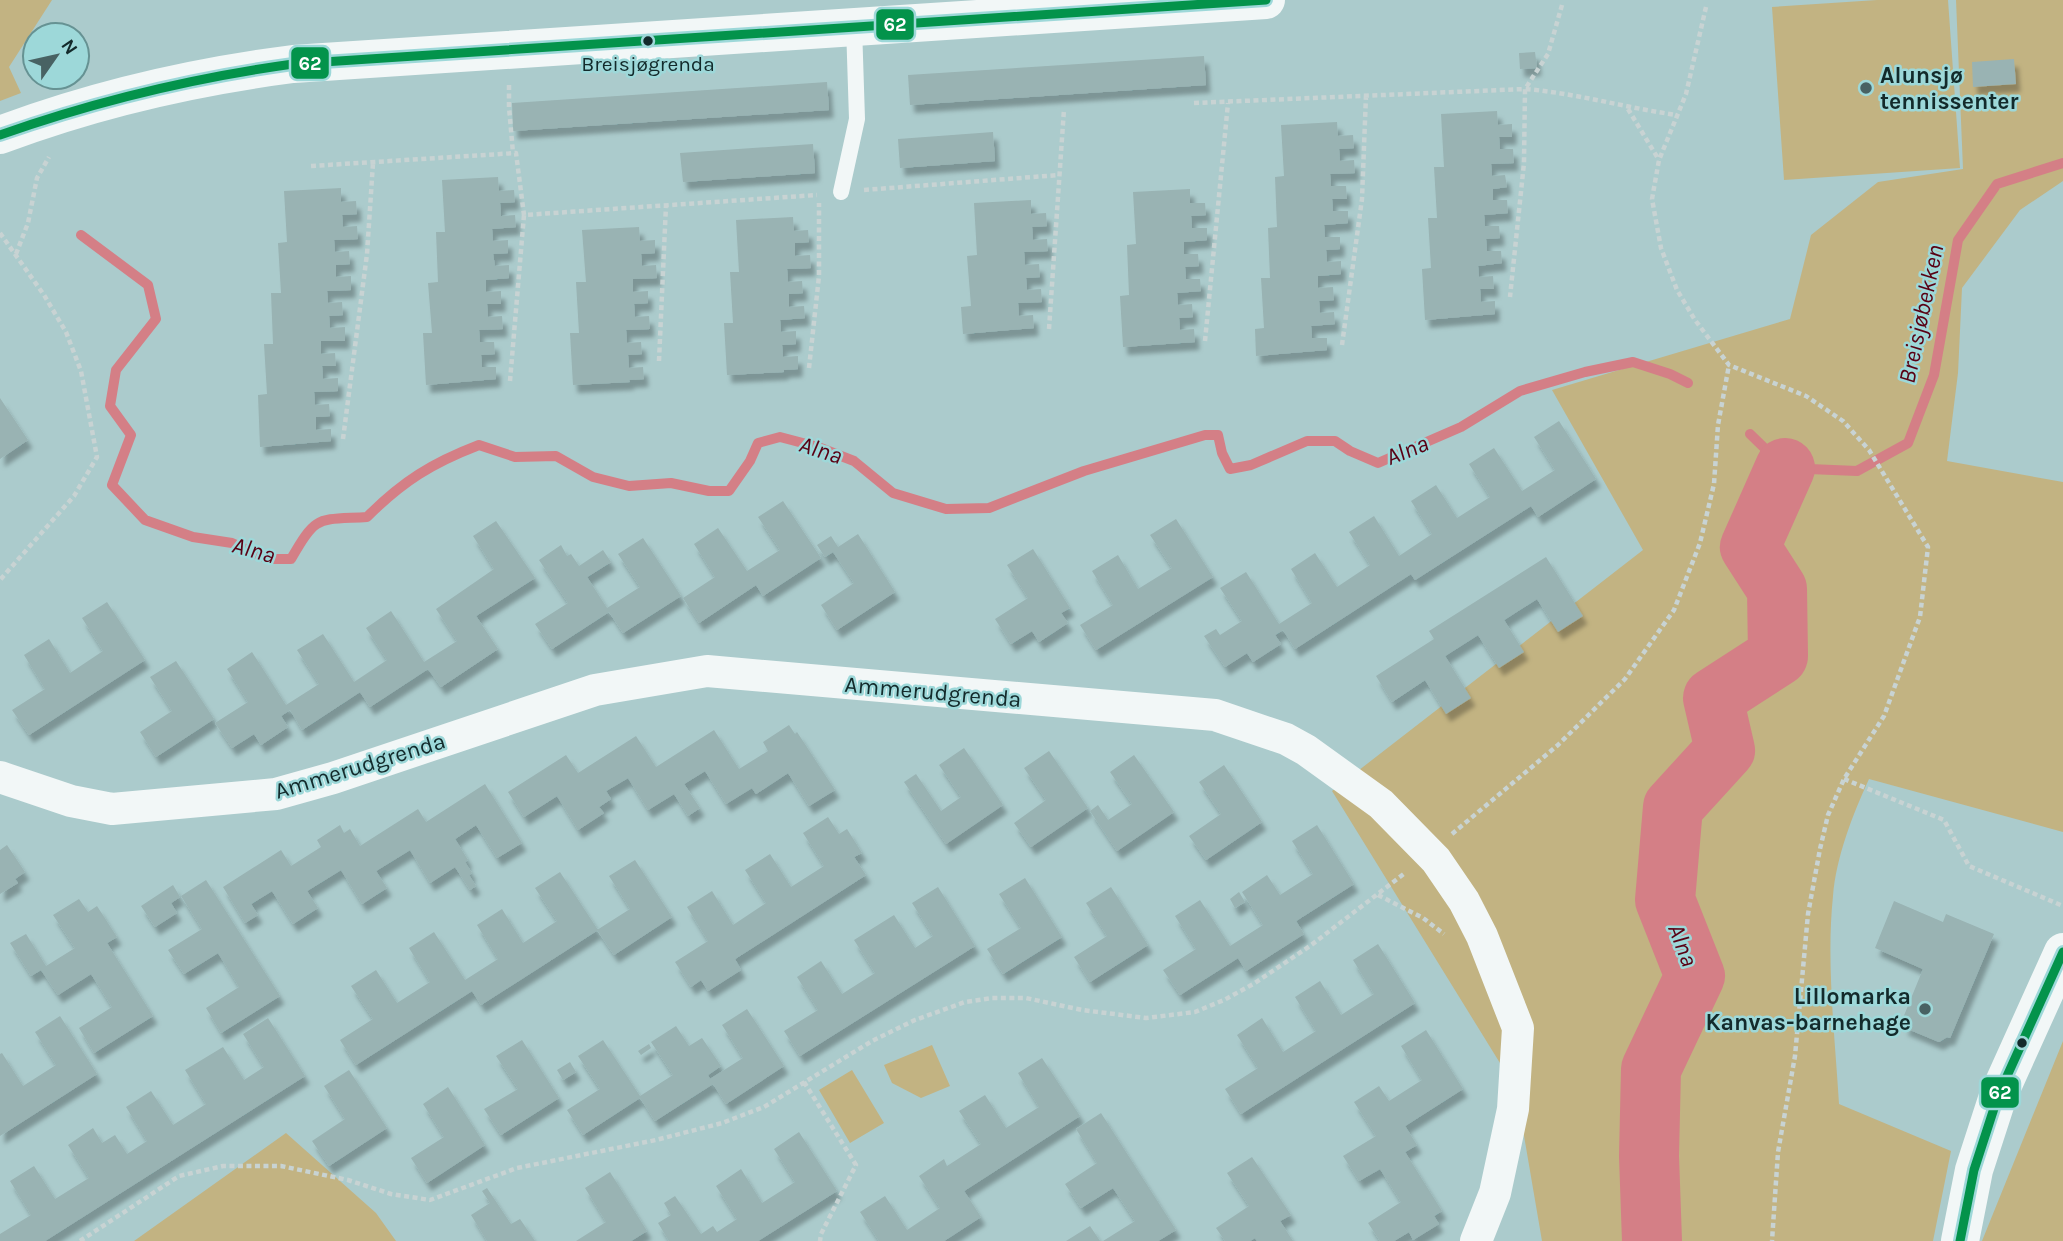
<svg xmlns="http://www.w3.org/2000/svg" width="2063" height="1241" viewBox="0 0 2063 1241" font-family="Karla,sans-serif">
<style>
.green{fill:#c2b382}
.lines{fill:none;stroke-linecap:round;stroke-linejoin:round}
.stream{stroke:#d47f86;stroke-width:10}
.river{stroke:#d47f86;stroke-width:60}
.building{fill:#99b3b3;filter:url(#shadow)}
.path{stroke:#c8d3d3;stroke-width:4.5;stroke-dasharray:5 3.5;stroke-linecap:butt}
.service{stroke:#f2f7f7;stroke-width:16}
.minor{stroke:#f2f7f7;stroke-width:32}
.tertiary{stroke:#f2f7f7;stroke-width:38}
.bus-1-casing{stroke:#9dd8d9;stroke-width:14}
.bus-1{stroke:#03934b;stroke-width:9}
.bus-dot{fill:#132a2b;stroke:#9dd8d9;stroke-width:2.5}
.poi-dot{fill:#486263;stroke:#9dd8d9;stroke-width:2.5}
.labels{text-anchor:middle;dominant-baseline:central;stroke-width:5;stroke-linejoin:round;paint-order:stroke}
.bus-label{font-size:21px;fill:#132a2b;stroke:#9dd8d9}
.poi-label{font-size:23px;font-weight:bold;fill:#132a2b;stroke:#9dd8d9;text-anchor:start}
.street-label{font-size:23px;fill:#132a2b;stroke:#9dd8d9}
.water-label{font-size:24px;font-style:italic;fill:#590013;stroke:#9dd8d9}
.line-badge{stroke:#9dd8d9;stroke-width:2.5}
.badge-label{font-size:19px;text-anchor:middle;font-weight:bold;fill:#fff}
</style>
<defs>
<filter id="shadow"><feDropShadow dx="4.5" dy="8" stdDeviation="2" flood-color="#0004"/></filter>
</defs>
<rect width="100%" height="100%" fill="#abcbcc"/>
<!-- green -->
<path class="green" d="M0,0h52l-43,67 12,26 -21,8z
M1877,0h71l12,168 -176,12 -12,-173z
M1956,0h107v181l-43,29 -58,78 -4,85 -11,88 116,21v350l-194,-53c-16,35 -33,78 -36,117 -7,66 2,141 6,208l112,47 -18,90h-391l-26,-152 -184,-298 311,-241 -91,-160 238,-71 21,-84 67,-53 85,-13z
M2063,1041v200h-81z
M932,1045l18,41 -29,12 -29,-15 -8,-18z
M852,1070l32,53 -34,20 -31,-53z
M286,1133l90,80 20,28h-262z"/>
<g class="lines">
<!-- stream -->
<path class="stream" d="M81,235l67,50 8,34 -40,51 -6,36 21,29 -19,50 33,35 48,17 39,6 36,16h23c26,-45 26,-39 76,-42 36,-36 65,-54 112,-72l36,12 41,-1 37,21 36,9 42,-3 38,8h20l21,-30 8,-18 22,-6 38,10 36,14 39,32 53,16 43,-1 95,-37 121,-36h13l4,18 8,16 21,-4 56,-24h28l15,10 28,12 83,-36 59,-36 65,-19 48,-10 37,12 18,9
M1750,434l35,34 72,3 51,-28 26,-68 24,-135 39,-56 66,-21"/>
<!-- river -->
<path class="river" d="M1652,1241l-3,-85 2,-87 44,-93 -30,-76 8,-93 52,-57 -12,-52 65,-42 -1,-67 -27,-42 35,-79"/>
</g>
<!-- building -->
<path class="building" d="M1535,52l2,16 -17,1 -1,-16z
M1204,56l2,29 -296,20 -2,-30z
M2014,59l2,25 -43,3 -1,-25z
M827,82l2,28 -316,21 -1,-28z
M1497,111l1,14 14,-1v13h-13l1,12h13l1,14 -23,1 1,12 13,-1 2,12 -14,2v11h14l1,13 -24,2 1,11h14l1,12 -14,1 1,12h14l1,12 -24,3 1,11 14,-1 1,13h-14l1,13 14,-1v13l-70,6 -3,-51 9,-1 -3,-50h9l-3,-51h10l-3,-53z
M1337,122l1,14 15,-1 1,13 -15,1 1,12 14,-1 1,13 -25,1 1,12h15l1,13h-15l1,12h15v12l-24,2 1,12h15v12l-14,1 1,12 14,-1v13l-23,2v12l15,-1 1,13 -15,1 1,12 14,-1 1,12 -24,2 1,12h15v12l-71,6 -1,-27 9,-1 -3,-50h9l-2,-50 9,-1 -2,-50 9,-1 -3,-51z
M993,132l2,29 -95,7 -2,-29z
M813,144l2,29 -132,9 -3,-29z
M498,177l1,14 15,-1 1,12 -15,1 1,13 14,-1 1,12 -24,2 1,12 15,-1v13l-15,1 2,12 14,-1v13l-23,2v12l15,-1v13h-14l1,13 14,-1 1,13 -24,1 1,12h14l1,12 -14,1 1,12h14v12l-70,6 -3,-52h9l-4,-50 10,-1 -2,-50h9l-3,-52z
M341,188v14l15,-1 1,13 -15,1 1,12 14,-1 1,13 -24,1 1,12 14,-1 1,13 -14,1v12l15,-1v14l-24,1 1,12 14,-1 1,13 -14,1 1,12 15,-1v14h-24v13l14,-1 1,13h-14l1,13 15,-1v13l-24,1 1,13 14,-1 1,12 -14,1v13l15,-1v12l-71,6 -2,-52 9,-1 -3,-50h9l-2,-51h10l-3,-50 9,-1 -3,-51z
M1190,189v14h15l1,12 -15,1 1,12h15v12l-23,2v12h14l1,12 -14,1 1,12h14l1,12 -24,2 1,12 14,-1 1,13 -14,1 1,12 14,-1 1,13 -72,5 -3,-51 9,-1 -2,-50 9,-1 -3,-52z
M1031,200v14l15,-1 1,13 -15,1 1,13 14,-1 1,12 -24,1 1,13 14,-1 1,13 -14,1 1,12 14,-1 1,13 -24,1 1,13 14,-1 1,13 -71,6 -2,-27 10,-1 -4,-50 10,-1 -3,-52z
M793,217l1,14 14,-1 1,12 -14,1v13l15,-1 1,13 -24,1 1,13 14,-1 1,12 -14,1v13l15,-1 1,12 -25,2 1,12 15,-1v13l-14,1 1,12 15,-1v13l-14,1v2l-57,3 -3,-52h9l-3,-51h9l-3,-52z
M639,227l1,14 15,-1v13l-14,1 1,12 14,-1 1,13 -24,1v13l15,-1v12l-14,1 1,13 14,-1 1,13 -24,1 1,13 14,-1 1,12 -14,1 1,13 14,-1 1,12 -15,1 1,2 -57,3 -3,-52h9l-3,-51h10l-4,-52z
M0,398l28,42 -28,19z
M1559,421l37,58 -58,38 -7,-11 -116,74 -4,-6 -116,75 -12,-19 -8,5 6,9 -28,18 -6,-9 -22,14 -21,-31 12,-7 4,6 22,-14 -22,-33 26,-16 33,52 33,-21 -21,-34 24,-16 22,34 33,-22 -21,-33 25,-16 25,40 33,-22 -21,-33 25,-16 21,33 33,-21 -21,-33 25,-16 28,43 33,-21 -21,-33z
M783,501l38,57 -58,38 -7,-11 -57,38 -16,-25 32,-21 -21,-33 24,-16 29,43 33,-21 -22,-33z
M1176,519l37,58 -117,73 -16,-25 33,-20 -21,-34 26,-16 20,34 34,-21 -22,-33z
M496,521l39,57 -59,38 22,33 -57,38 -13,-18 -58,38 -10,-15 -58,38 -12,-20 -9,6 7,11 -27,18 -7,-11 -22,14 -17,-25 33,-21 -21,-33 25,-17 34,53 33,-21 -22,-34 26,-16 31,48 33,-22 -21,-32 25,-17 33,51 33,-21 -21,-32 58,-40 -21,-33z
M858,534l37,58 -58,38 -16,-25 33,-22 -21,-31 -8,5 -8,-12 14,-9 7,11z
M643,538l38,58 -58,37 -14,-21 -57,37 -17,-25 33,-21 -29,-43 22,-15 6,11 4,-2 8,12 24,-16 8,12 -24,15 20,31 33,-21 -22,-33z
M1033,549l37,59 -9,5 7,10 -29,19 -7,-11 -21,13 -16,-25 33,-21 -21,-33z
M1546,557l37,59 -25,16 -21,-33 -33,21 20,32 -25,16 -21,-33 -33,21 26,42 -25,16 -21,-34 -33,22 -16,-26 58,-37 -5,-8z
M107,602l38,58 -116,75 -17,-25 33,-21 -21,-34 25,-16 21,34 33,-22 -21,-33z
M176,661l38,58 -58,38 -16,-25 32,-21 -22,-34z
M789,725l6,9 2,-2 38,58 -26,16 -21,-33 -32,21 -4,-6 -26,16 -21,-33 -21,13 16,24 -12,8 -14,-22 -26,16 -20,-32 -22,13 5,8 -12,8 5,6 -26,17 -21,-34 -33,21 -16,-25 58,-37 12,18 58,-37 20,31 58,-37 25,39 29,-18 -5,-9z
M964,748l39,57 -57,39 -42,-62 12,-8 25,37 20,-14 -22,-32z
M1049,751l39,57 -57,39 -17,-24 32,-23 -22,-32z
M1134,755l40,57 -57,39 -27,-40 8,-6 10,15 24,-16 -22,-32z
M1224,765l38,57 -56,38 -17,-24 32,-22 -22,-32z
M485,784l37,59 -25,15 -21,-33 -21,14 13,21 -3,2 7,11 -3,2 7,11 -6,4 -15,-23 -25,16 -20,-33 -34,21 11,17 -25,16 -21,-34 -34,21 11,17 -25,16 -21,-33 -21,13 7,11 -13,8 -22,-36 58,-37 10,16 30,-19 -4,-7 23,-15 4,8 6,-4 10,17 58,-37 8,13z
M828,817l11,17 8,-5 15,24 -8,4 12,18 -131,84 6,11 -33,21 -7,-11 -10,7 -16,-25 33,-21 -21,-34 25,-16 21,34 33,-22 -21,-33 25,-16 21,33 33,-21 -21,-33z
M1317,825l37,59 -58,37 8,13 -58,37 -8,-13 -58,37 -17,-25 33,-21 -21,-33 25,-16 30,46 33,-21 -21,-33 25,-17 13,20 33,-21 -21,-33z
M7,845l18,27 -10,7 3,4 -18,11v-44z
M635,860l37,57 -58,38 -17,-25 33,-21 -21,-33z
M560,872l38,58 -117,75 -9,-14 -116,74 -16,-25 33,-21 -22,-33 25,-16 21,33 33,-21 -21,-34 25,-16 31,48 33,-21 -21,-34 25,-16 21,34 34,-22 -22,-33z
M1025,878l37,59 -59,37 -16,-25 34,-21 -22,-34z
M206,880l74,116 -59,37 -15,-25 33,-21 -21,-34 -34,21 -16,-24 34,-21 -21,-33z
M173,885l7,12 -9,6 6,10 -22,14 -14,-21z
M938,887l37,59 -175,110 -16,-25 34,-21 -21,-33 24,-16 21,33 33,-21 -21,-33 40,-25 21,33 18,-12 -21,-33z
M1111,887l37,58 -58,37 -16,-25 33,-21 -21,-33z
M1239,892l6,10 -10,6 -5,-9z
M79,899l9,13 9,-6 20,31 -10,6 46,73 -59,37 -15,-25 33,-21 -21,-33 -33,21 -17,-25 -10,6 -21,-33 16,-9 20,32 29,-18 -22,-33z
M1894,901l49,21 3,-8 48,20 -44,104 -3,-1 -8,5 -36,-15 4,-7 -4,-2 20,-49 -48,-21z
M1378,944l37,59 -174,111 -16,-25 33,-21 -21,-33 25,-17 21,34 33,-21 -21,-34 25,-16 21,34 33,-21 -21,-34z
M747,1009l37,57 -58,38 -13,-20 -58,37 -15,-23 -57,37 -16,-25 33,-21 -22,-33 25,-16 37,56 33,-21 -22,-33 25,-16 13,20 13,-8 19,28 -13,9 2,4 33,-21 -21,-33z
M60,1016l37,58 -97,62v-82l2,-1 21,33 33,-21 -21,-33z
M268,1018l37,58 -260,165h-45v-7l31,-19 -21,-34 24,-15 21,33 34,-21 -21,-33 25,-17 9,15 13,-8 12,19 20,-13 -21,-34 25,-16 22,34 33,-21 -21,-34 38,-23 21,33 20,-13 -21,-33z
M1426,1030l37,59 -58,37 12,19 -12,7 37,59 -8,5 5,8 -26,16 -4,-8 -15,9h-14l-12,-18 33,-21 -21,-33 -21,12 -16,-25 33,-20 -22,-34 25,-16 10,15 33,-21 -21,-34z
M522,1040l37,58 -58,37 -17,-26 34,-20 -22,-33z
M649,1044l2,4 -10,7 -3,-4z
M1042,1058l38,58 -116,75 17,26 -37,24h-65l-19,-29 25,-16 22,34 33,-22 -21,-32 25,-17 3,7 34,-22 -22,-33 26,-16 21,33 33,-21 -21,-34z
M570,1062l6,10 -13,8 -6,-10z
M349,1070l38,58 -58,38 -17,-25 33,-22 -21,-33z
M448,1087l37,58 -58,38 -16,-25 33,-21 -21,-33z
M1101,1113l75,117 -18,11h-55l32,-20 -22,-33 -32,20 -16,-24 32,-21 -21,-34z
M799,1132l38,59 -79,50h-89l-11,-18 13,-8 -7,-12 11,-7 26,38 12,-8 4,6 20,-13 -21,-33 25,-17 21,34 33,-21 -21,-33z
M1252,1157l39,58 -11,6 13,20h-36l-2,-3 -5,3h-25l-9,-13 33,-22 -22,-33z
M610,1172l37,59 -16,10h-55l30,-19 -21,-34z
M487,1188l24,36 9,-5 15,22h-48l-16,-26 19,-12 -8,-12z
M1090,1226l10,15h-34z"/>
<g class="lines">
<!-- path -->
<path class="path" d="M1562,5l-14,49 -23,35c51,4 101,19 152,26
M1706,7l-20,87 -27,66 -7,39 9,49 16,42 18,30 34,45 77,31 37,25 26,29 59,97 -8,70 -36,99 -40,63 -16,36 -8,34 -12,65 -13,142 -17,96 -6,89
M509,85v22l4,46
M1194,103l331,-14 -1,74 -14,134
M1628,109l31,51
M311,166l205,-13 8,62 293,-20
M864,190l195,-15
M0,233l44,62 22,37 15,39 16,86 -23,39 -74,84
M16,254l12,-31 9,-45 12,-21
M1049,329l15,-220
M1205,341l23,-238
M1342,345l20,-146 4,-104
M659,361l7,-156
M809,368l10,-92v-73
M510,381l14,-166
M343,439l24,-185 6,-91
M1844,779l100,41 25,46 94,40
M1452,834l106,-89 67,-66 49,-69 26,-67 14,-59 4,-59 11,-60
M1378,895l45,23 21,16
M804,1082l52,83 -35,69 -1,7
M80,1241l99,-65 44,-10h58l67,14 43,14 39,6 87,-32 139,-28 66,-17 42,-16 108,-66 43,-21 50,-18 27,-4h34l56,12 64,8 49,-6 29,-12 31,-17 55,-37 95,-73"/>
<!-- service -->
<path class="service" d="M841,192l16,-73 -3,-93"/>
<!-- minor -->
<path class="minor" d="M0,777l71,24 41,8 164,-15 57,-16 262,-88 112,-19 508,44 71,24 20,11 75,54 55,56 28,41 18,35 36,92 -5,81 -18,84 -19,48"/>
<!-- tertiary -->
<path class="tertiary" d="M0,135c96,-36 192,-58 293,-71l973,-64
M1960,1241l14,-71 24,-74 65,-144"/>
<!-- bus-1 casing -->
<g class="bus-1-casing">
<path id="bus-1" d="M0,135c96,-34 192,-57 293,-71l973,-64
M1960,1241l14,-71 24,-74 65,-144"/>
</g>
<!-- bus-1 -->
<use href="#bus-1" class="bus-1"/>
</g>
<!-- markers -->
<g class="bus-dot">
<circle cx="648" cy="41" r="6"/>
<circle cx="2022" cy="1043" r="6"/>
</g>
<g class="poi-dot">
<circle cx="1866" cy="88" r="7"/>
<circle cx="1925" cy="1009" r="7"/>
</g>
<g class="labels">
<!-- bus labels -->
<g class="bus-label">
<text x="648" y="64">Breisjøgrenda</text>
</g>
<!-- poi labels -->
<g class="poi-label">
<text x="1880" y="75">Alunsjø<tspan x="1880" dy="26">tennissenter</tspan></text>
<text x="1911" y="996" text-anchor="end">Lillomarka<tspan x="1911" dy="26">Kanvas-barnehage</tspan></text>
</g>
<!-- street labels -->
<g class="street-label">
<text transform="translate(933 692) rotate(5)">Ammerudgrenda</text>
<text transform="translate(360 766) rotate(-17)">Ammerudgrenda</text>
</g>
<!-- water labels -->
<g class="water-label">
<text transform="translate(1921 314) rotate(-78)">Breisjøbekken</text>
<text transform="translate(821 450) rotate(18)">Alna</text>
<text transform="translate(1407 450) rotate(-22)">Alna</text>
<text transform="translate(254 550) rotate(16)">Alna</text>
<text transform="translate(1683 945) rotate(69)">Alna</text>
</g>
</g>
<g class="line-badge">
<rect x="875" y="8" width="40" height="33" rx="7" fill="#03934b"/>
<rect x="290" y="46" width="40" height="34" rx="7" fill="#03934b"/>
<rect x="1980" y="1076" width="40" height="33" rx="7" fill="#03934b"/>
</g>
<g class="badge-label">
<text x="895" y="31">62</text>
<text x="310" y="70">62</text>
<text x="2000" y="1099">62</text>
</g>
<!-- north arrow -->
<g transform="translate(56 56) rotate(56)"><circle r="33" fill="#9dd8d9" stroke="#669293" stroke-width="2"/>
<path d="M0-5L12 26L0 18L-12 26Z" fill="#486263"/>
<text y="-10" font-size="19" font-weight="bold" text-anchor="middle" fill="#132a2b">N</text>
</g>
</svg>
